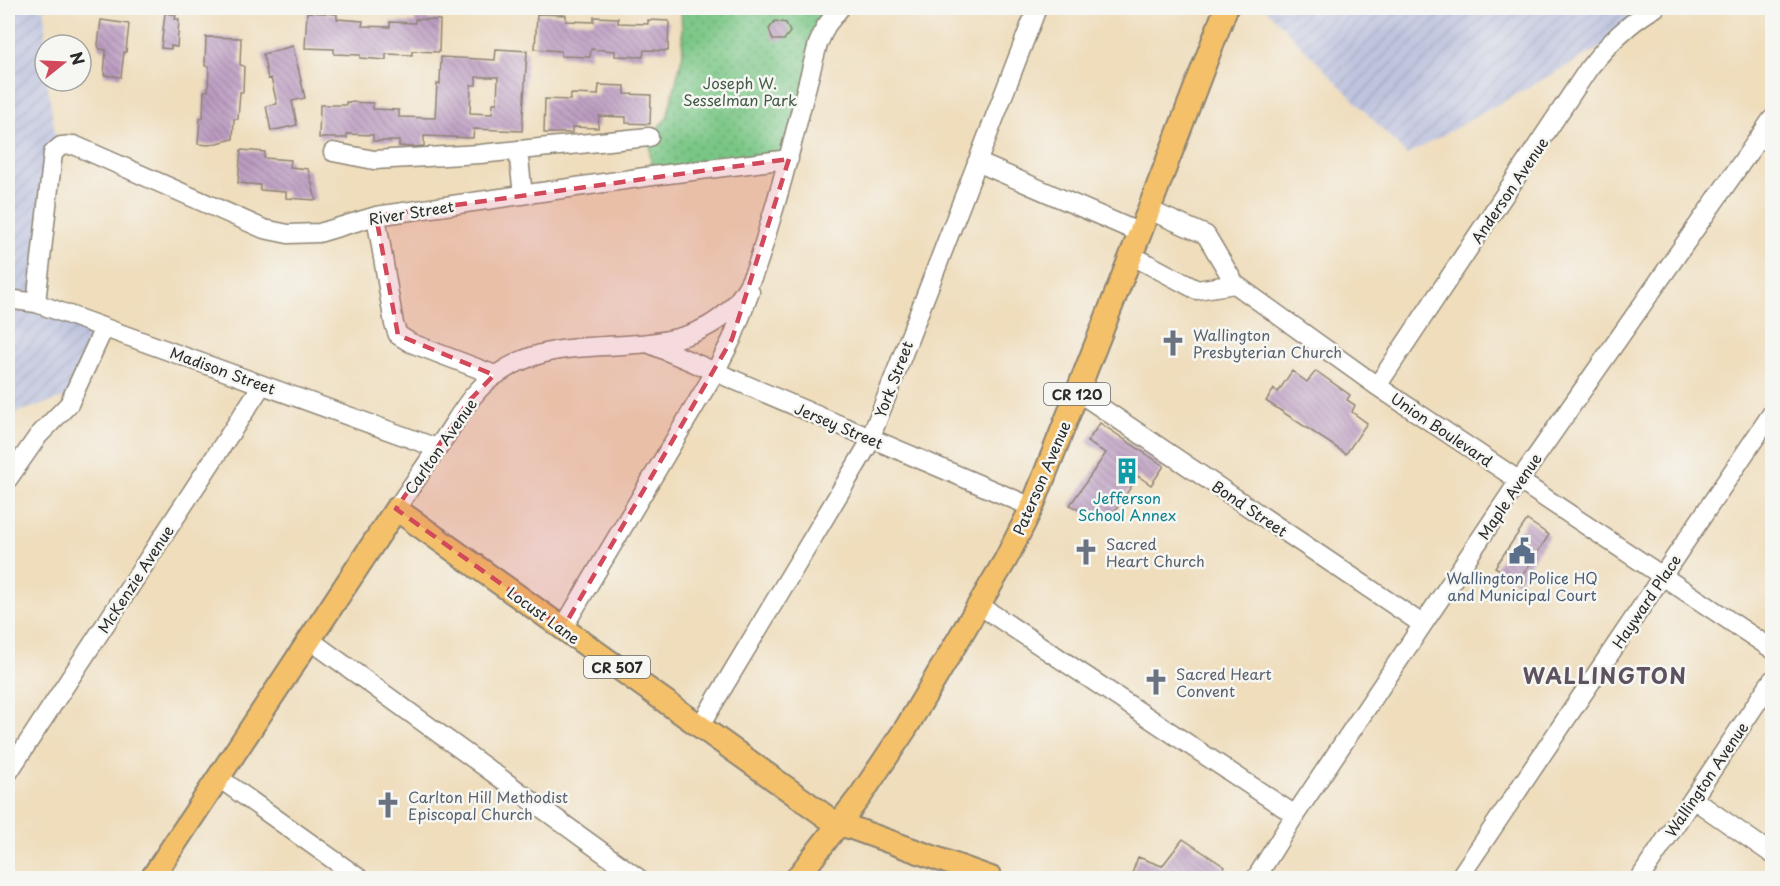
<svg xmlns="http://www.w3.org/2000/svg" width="1780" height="886" viewBox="0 0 1780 886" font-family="'Playpen Sans',sans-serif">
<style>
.industrial{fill:url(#industrial-furrows)}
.park{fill:url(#park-dots);stroke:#527858;stroke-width:1.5}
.building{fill:url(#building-back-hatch);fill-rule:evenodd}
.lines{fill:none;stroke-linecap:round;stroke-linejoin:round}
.minor-casing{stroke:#8d8474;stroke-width:21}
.major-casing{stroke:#8d8474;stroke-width:26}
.minor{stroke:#fff;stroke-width:18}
.major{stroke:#f4c16a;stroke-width:22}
.marked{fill:#d1495b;fill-opacity:0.2;stroke:#d1495b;stroke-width:4.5;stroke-dasharray:12 8;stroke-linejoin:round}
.labels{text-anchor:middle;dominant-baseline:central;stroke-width:5;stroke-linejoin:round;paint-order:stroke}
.shield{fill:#f6f6f2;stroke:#686867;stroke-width:1.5}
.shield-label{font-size:14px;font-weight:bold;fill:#2b2b2b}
.park-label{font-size:15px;fill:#425a46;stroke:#f6f6f2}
.street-label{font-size:15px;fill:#2b2b2b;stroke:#f6f6f2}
.worship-label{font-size:15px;fill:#5b616d;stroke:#f6f6f2;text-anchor:start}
.culture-label{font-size:15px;fill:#0d838f;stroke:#f6f6f2}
.service-label{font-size:15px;fill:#4e5e75;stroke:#f6f6f2}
.district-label{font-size:21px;font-weight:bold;letter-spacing:1.5px;fill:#5e5260;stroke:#f6f6f2}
</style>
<defs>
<pattern id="industrial-furrows" width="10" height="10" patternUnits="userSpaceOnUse" patternTransform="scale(1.5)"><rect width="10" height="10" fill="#bec3de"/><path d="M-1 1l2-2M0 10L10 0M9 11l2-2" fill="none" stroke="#a3a8bf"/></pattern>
<pattern id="park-dots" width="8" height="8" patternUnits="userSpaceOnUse" patternTransform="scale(1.5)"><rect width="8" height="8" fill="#79c685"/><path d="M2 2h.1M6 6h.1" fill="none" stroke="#63a16d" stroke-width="1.8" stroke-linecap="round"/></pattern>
<pattern id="building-back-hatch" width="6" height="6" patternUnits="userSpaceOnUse" patternTransform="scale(1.5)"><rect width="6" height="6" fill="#bc9bc1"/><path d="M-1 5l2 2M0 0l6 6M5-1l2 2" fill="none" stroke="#997f9d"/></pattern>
</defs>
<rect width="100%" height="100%" fill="#f6f6f2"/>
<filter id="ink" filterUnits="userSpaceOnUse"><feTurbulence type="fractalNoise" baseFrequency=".0167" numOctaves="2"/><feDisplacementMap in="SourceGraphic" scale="12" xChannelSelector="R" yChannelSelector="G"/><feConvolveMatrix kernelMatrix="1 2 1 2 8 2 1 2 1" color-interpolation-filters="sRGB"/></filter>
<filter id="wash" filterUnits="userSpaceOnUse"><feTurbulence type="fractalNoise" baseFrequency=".008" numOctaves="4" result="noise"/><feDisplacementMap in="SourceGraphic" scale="24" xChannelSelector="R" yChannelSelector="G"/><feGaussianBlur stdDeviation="1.35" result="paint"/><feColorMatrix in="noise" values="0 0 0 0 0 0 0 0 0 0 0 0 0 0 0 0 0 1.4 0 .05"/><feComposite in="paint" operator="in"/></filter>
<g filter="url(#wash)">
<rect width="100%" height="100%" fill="#efddbc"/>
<!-- industrial -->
<path class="industrial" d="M8,8h37v73h2l10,65 -11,164 63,22 -29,61 -72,22z
M1265,8h406l-264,147z"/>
<!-- park -->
<path class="park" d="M681,8h159l-14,18 -37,133 -137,17 -3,-39 18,-19 16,-64z"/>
<g id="blocks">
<!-- building -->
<path class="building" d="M307,12l30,2v5l26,2 -1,5 28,1v-5l25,1v-4l25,1 -1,32 -27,-1v4l-26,-1v6l-26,-2v-3l-26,-1v-5l-29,-1z
M165,13l11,2 -1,4h4l-2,28 -6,-1v3l-10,-1z
M537,14l29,1v6l28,1v-5l24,1v5l30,1v-4l21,1 -1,30 -24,-1 -1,7 -28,-1v-5l-24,-2 -1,8 -29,-1v-5l-26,-2z
M101,20l28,4 -3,28h-2l-3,25 -17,-2 2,-25 -6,-1 -2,-4z
M775,21l11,2 4,9 -6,8h-11l-4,-11z
M206,37l35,1 -1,27 4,1 -1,26h-3l-2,27h-4l-1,20 -23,6 -12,-1 2,-26h3l1,-27h4l1,-25h-4z
M293,46l12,52 -13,3 5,24 -26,6 -5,-25 11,-2 -6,-26 -3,1 -5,-25z
M496,49l31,2 -5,80 -48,-2 -1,9 -49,-2v10l-11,1 -14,-1v-5h-26v-6l-26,-1v4h-28l1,-33h26v-3l27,1v6l26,1v7l36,1 2,-34h3l1,-27 54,3zM476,77h22l-1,26h-4l-1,11 -22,-1 1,-28h5z
M599,85l26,1v8l26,1 -1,29 -24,-1v-6l-27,-1 -1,12 -26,-1v6h-28l1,-34 25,1 1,-6 27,1z
M241,150l24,2 -1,6 27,2 -1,7 18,2 8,31 -30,-2v-6l-26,-2v-5l-22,-2z
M1292,371l15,11 9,-11 34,24 -3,5 8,5 -3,7 15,11 -21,31 -80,-53 8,-12 4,3z
M1100,423l64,43 -13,19 -13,-9 -29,44 -12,-7 -4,5 -23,-13 36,-52 -19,-11z
M1527,520l22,15 -31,47 -23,-15z
M1183,839l42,28 -8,12h-27l-11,-8 -3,8h-46l8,-22 24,9z"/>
</g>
</g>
<g filter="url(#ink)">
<use href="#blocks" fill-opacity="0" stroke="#8d8474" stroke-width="1.5"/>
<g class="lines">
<!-- minor casing -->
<g class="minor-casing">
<path id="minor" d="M518,150l5,45
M333,152l41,8 106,-6 169,-17
M977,162l163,71
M1149,210l57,25 29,49 142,102 395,263
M376,216l18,108 4,11 13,8 84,32
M1131,255l66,35 38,-6
M8,299l28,4 401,145
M36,303l17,-150 8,-7 13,-1 190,84 24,5 31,-1 57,-17 276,-40 137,-17
M650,344l382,163
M1377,386l212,-318c19,-24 39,-45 66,-60
M1078,392l344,232
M8,479l30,-43 31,-32 35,-76
M396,509c17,-25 34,-50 51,-75 14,-21 27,-45 49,-59 13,-9 29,-17 45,-21 67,-18 155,8 201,-59 16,-23 21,-50 29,-76 18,-58 31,-117 47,-175l8,-18 14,-18
M979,605l316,210
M563,628l152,-256 17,-33 18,-47
M310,640l328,238
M700,726l167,-279 170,-439
M8,773l254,-388
M219,778l140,100
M1693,799l79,55
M1256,878l39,-63 224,-334 253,-362
M1459,878l313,-465
M1640,878l132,-198"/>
</g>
<!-- major casing -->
<g class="major-casing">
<path id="major" d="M152,878l244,-369 442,316 11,2 142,51
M797,878l64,-83 45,-67 100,-169 26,-52 108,-274 86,-225"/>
</g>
<!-- minor -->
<use href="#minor" class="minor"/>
<!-- major -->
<use href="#major" class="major"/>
</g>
</g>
<!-- marked area -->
<path class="marked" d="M789,159l-57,180 -169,289 -167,-119 72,-107 26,-27 -96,-40 -22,-119z"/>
<!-- icons -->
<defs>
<g id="church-bare" transform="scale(2.07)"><path d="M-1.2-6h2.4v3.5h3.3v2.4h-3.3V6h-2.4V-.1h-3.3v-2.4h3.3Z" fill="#6b7280" stroke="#f6f6f2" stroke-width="2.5" paint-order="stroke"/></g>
<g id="building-bare" transform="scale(2.07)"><path d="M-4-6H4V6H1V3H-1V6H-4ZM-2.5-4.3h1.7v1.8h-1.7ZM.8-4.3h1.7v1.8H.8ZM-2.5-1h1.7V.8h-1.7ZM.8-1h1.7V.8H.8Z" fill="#0f9aa8" stroke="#f6f6f2" stroke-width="2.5" paint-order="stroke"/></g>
<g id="civic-bare" transform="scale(2.07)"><path d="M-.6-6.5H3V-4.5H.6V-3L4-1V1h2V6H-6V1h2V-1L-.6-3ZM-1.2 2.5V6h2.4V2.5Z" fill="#5c6f8a" stroke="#f6f6f2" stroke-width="2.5" paint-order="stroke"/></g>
</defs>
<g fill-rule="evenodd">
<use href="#church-bare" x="1173" y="343"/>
<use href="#building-bare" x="1127" y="471"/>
<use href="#civic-bare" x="1522" y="551"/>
<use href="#church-bare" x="1086" y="552"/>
<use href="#church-bare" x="1156" y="682"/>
<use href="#church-bare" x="388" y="805"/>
</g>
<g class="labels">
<!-- shield labels -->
<g class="shield">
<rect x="1044" y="383" width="66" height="22" rx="4.5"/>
<rect x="584" y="656" width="66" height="22" rx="4.5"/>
</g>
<g class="shield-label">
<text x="1077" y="394">CR 120</text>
<text x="617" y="667">CR 507</text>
</g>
<!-- park labels -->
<g class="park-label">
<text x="740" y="82">Joseph W.<tspan x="740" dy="17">Sesselman Park</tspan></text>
</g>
<!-- street labels -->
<g class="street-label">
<text transform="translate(1509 190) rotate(-56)">Anderson Avenue</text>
<text transform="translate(411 212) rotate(-9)">River Street</text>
<text transform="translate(223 370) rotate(20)">Madison Street</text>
<text transform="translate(893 379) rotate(-69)">York Street</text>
<text transform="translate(839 425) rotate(23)">Jersey Street</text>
<text transform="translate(1442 429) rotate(34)">Union Boulevard</text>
<text transform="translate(440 446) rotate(-55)">Carlton Avenue</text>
<text transform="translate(1041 478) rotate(-67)">Paterson Avenue</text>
<text transform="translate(1509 496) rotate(-56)">Maple Avenue</text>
<text transform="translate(1250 508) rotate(34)">Bond Street</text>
<text transform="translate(135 579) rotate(-57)">McKenzie Avenue</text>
<text transform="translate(1646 601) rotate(-56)">Hayward Place</text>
<text transform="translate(544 615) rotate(36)">Locust Lane</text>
<text transform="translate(1706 779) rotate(-56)">Wallington Avenue</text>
</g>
<!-- worship labels -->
<g class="worship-label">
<text x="1193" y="334">Wallington<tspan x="1193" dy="17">Presbyterian Church</tspan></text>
<text x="1106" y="543">Sacred<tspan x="1106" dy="17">Heart Church</tspan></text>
<text x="1176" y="673">Sacred Heart<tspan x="1176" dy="17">Convent</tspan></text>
<text x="408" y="796">Carlton Hill Methodist<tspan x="408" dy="17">Episcopal Church</tspan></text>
</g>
<!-- culture labels -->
<g class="culture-label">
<text x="1127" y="497">Jefferson<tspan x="1127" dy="17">School Annex</tspan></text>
</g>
<!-- service labels -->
<g class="service-label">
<text x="1522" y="577">Wallington Police HQ<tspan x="1522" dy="17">and Municipal Court</tspan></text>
</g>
<!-- district labels -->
<g class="district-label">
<text x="1605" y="675">WALLINGTON</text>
</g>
</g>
<!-- margin -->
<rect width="1780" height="886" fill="none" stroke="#f6f6f2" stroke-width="30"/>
<!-- north arrow -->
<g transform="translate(63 63) rotate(72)"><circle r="28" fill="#f6f6f2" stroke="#a5a5a2" stroke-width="1.5"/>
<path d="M0-4.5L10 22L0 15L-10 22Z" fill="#d1495b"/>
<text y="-9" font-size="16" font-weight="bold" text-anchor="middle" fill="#2b2b2b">N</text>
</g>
</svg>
